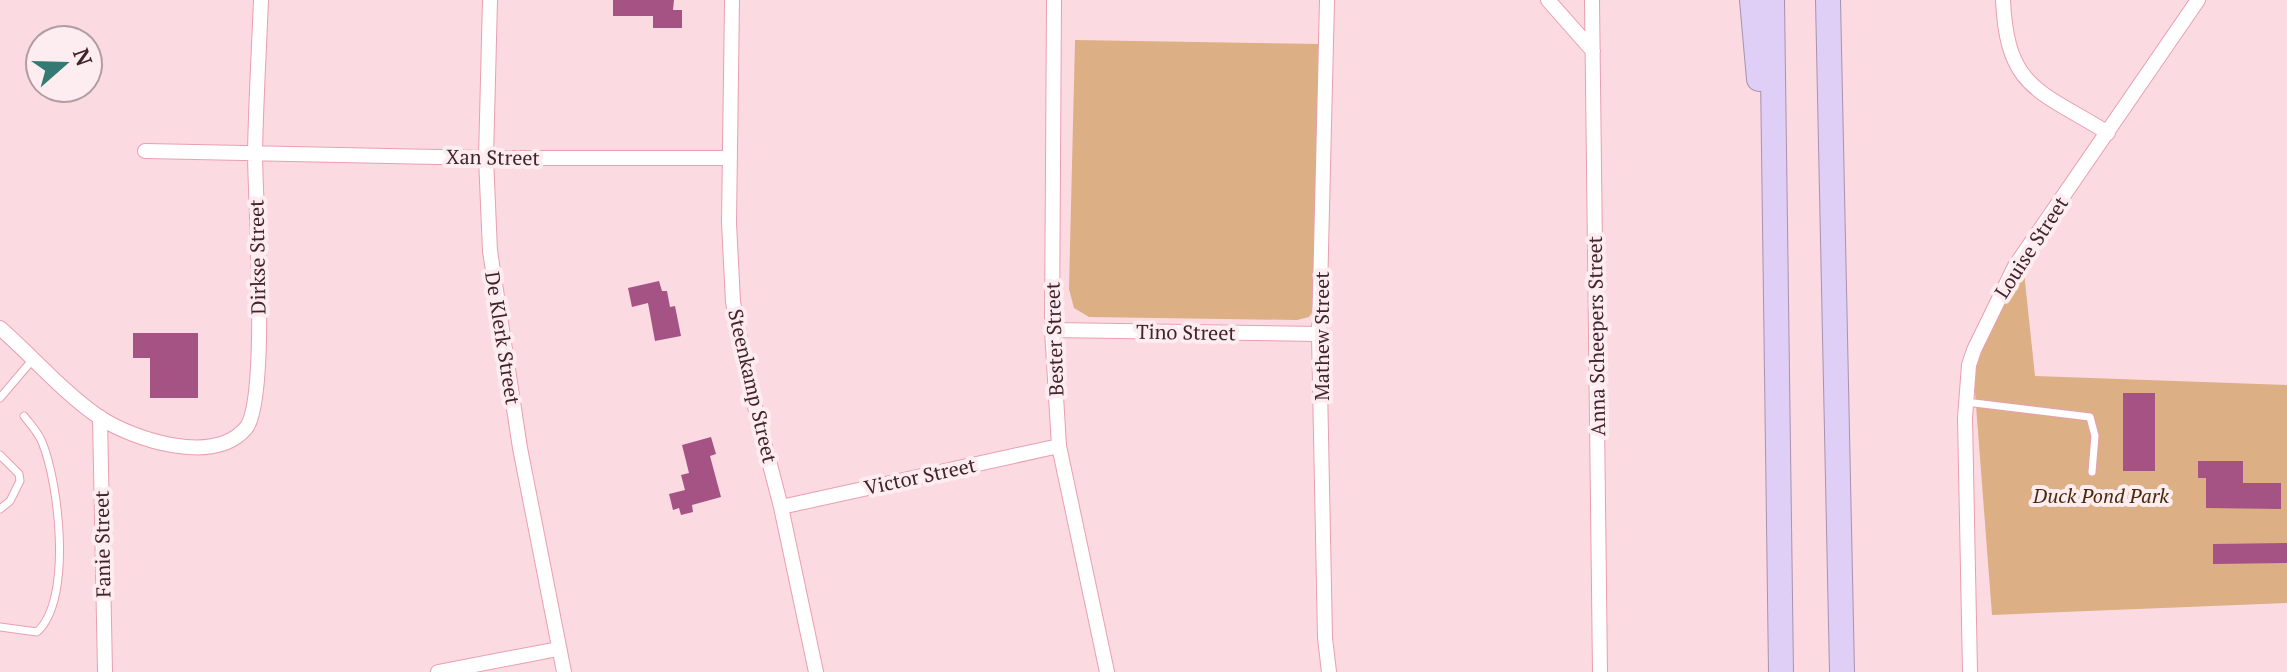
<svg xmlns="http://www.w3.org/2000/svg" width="2287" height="672" viewBox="0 0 2287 672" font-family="'PT Serif',serif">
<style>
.green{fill:#dcaf85}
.building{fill:#a55285}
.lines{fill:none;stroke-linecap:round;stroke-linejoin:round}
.lane-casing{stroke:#ea9fb0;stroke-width:9}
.street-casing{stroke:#ea9fb0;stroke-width:16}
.highway-casing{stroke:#a892af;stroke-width:26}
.lane{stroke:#fff;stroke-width:7}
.street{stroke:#fff;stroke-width:14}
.highway{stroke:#dfcef6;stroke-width:24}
.labels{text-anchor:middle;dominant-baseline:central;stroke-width:8;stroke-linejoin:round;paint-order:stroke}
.street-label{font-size:20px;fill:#41242b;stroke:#fdedf0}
.park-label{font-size:20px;font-style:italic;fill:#482a0a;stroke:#fdedf0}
</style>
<rect width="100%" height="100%" fill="#fbdbe1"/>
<!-- green -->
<path class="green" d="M1075,40l246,4 -7,265 -5,8 -12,3 -208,-3 -15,-9 -5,-19z
M2023,263l12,113 252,9v218l-295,12 -19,-249z"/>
<!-- building -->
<path class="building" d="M613,0h61l-1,10h9v18h-29v-12h-40z
M659,281l3,10h5l3,16 5,-1 6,30 -26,5 -7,-38 -16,4 -4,-19z
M133,333h65v65h-48v-40h-17z
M2123,393h32v78h-32z
M711,437l5,17 -6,2 11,41 -29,8 1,7 -12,3 -2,-7 -6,2 -4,-16 16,-4 -4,-15 8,-2 -7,-28z
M2198,461h45v22h38v26l-75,-1v-30h-8z
M2287,543v20l-74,1v-20z"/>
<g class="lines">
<!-- lane casing -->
<g class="lane-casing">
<path id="lane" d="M0,398l34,-40
M1966,402l124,15 5,19 -3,36
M0,455l19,19 1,7 -10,20 -10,8
M0,627l37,5c36,-32 22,-149 5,-190 -4,-10 -12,-18 -18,-26"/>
</g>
<!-- street casing -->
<g class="street-casing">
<path id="street" d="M490,0l-4,158 4,93 30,197 44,224
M732,0l-3,223 4,79 14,74 34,131 35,165
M1054,0l-2,330 7,116 48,226
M1327,0l-8,334 6,304 4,34
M1548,0l45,51
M1592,0l8,672
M2003,0c4,89 36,90 105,133
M145,151l341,7h244
M0,328c31,27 65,66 99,89 35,23 115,49 147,11 23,-29 9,-229 9,-276 1,-51 4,-102 6,-152
M1052,330l267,4
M100,417l5,255
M781,507l278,-61
M438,672l120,-23
M1970,672l-5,-254 4,-53 5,-15 41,-84 183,-266"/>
</g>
<!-- highway casing -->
<g class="highway-casing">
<path id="highway" d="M1752,0l7,79
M1772,0l9,672
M1828,0l14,672"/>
</g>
<!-- lane -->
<use href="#lane" class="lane"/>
<!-- street -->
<use href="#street" class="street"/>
<!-- highway -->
<use href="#highway" class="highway"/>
</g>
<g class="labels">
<!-- street labels -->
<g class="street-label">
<text transform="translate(493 157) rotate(1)">Xan Street</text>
<text transform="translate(2031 247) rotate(-57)">Louise Street</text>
<text transform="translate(257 257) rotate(-91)">Dirkse Street</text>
<text transform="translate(1186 332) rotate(1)">Tino Street</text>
<text transform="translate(1321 336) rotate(-90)">Mathew Street</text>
<text transform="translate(1596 336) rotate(-91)">Anna Scheepers Street</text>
<text transform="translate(503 338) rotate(81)">De Klerk Street</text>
<text transform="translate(1054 339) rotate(-92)">Bester Street</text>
<text transform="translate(753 386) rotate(77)">Steenkamp Street</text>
<text transform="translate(920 476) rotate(-12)">Victor Street</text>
<text transform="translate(102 544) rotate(-91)">Fanie Street</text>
</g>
<!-- park labels -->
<g class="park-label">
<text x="2101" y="495">Duck Pond Park</text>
</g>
</g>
<!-- north arrow -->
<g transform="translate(64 64) rotate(70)"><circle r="38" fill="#fdedf0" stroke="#b29da1" stroke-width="2"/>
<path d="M0-6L14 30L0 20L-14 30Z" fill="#347a72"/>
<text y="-12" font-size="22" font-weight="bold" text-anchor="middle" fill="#41242b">N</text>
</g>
</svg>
